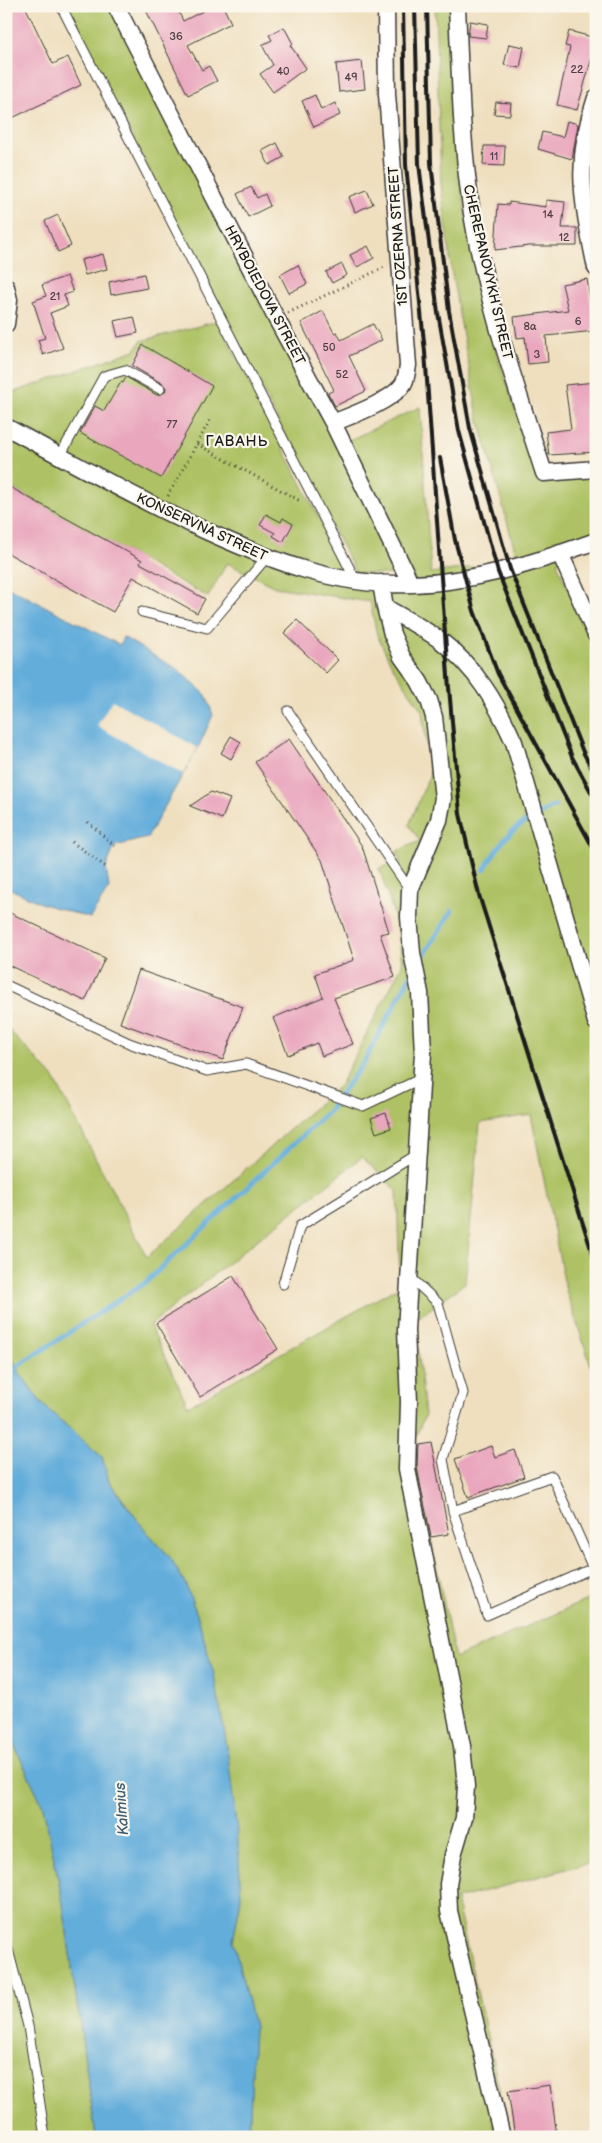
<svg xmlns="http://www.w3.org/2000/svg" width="602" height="2143" viewBox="0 0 602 2143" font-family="'Balsamiq Sans',sans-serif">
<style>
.green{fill:#aec265;stroke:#656f40;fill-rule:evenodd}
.water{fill:#63addb;stroke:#40647c}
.pier{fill:#efdfbf}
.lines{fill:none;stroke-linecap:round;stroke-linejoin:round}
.stream{stroke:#63addb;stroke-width:5}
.building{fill:#e9a6bd}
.service-casing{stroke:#3c3934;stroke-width:11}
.minor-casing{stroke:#3c3934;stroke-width:19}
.path{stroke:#3c3934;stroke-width:3;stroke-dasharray:1 4;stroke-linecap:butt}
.service{stroke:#fff;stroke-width:9}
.minor{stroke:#fff;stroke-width:16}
.rail{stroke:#1c1c1c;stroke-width:4}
.labels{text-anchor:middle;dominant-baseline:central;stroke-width:4.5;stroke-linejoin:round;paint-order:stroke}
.number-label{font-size:11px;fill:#4f3e44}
.street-label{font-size:14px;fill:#1c1c1c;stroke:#fbf7ec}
.neighbourhood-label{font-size:15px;letter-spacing:1px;fill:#1c1c1c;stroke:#fbf7ec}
.water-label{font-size:15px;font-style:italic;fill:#3c5d72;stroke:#fbf7ec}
</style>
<rect width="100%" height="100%" fill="#fbf7ec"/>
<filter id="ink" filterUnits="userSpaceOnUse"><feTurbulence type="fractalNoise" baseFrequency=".02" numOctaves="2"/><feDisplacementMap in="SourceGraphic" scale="10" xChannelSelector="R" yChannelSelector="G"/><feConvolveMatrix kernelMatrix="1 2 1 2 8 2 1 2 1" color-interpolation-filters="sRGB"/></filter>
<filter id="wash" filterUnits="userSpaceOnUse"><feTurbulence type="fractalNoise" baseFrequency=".0096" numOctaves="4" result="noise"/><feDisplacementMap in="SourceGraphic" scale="20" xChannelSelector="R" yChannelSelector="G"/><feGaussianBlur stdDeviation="1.12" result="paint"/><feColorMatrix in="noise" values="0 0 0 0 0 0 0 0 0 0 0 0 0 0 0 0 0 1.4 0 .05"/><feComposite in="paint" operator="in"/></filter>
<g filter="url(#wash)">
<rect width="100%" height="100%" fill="#efdfbf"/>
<!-- green -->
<path class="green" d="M65,6h50l287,569 -46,-2z
M435,6h15l15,204 27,128 47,143 57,-5v61l-39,26 39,91v726l-30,-89 -35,-176 -51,8 -15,160 -50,37 10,95 -13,31 43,212 141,-62v265l-140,38 54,238h-261l5,-110 -21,-86 8,-44 -14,-150 -13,-72 -16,-58 -13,-34 -16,-27 -23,-25 -37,-50 -7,-24 -60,-53 -25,-35 -11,-27v-315l48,51 93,179 193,-172 62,-120 -4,-38 -19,-59 21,-6 -3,-11 23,-10 -11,-16 21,-51 -8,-63 -31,-47 -14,-29 -7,-33 -95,-15 -48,-24 -19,34 -202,-112v-90l129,-45 6,-9 77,-20 138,269 48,3 6,-20 -67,-130 77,-36 11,166 87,-12 -40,-144 -26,-142 -11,-90zM362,1157l35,34 3,95 -212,120 -38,-81z
M6,1728l37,78 19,91 34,240h-90z"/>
<!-- water -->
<path class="water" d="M6,586l114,59 3,-8 55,33 28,25 7,20 -15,33 -51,90 -32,8 -9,21 3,21 -19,30 -47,-14 -37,-17z
M6,1342l11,27 25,35 60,53 7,25 37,49 23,25 16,27 13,34 16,58 13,72 11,92 3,58 -8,44 21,86 -5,110h-153l-34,-240 -19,-91 -37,-78z"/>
<!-- pier -->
<path class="pier" d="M112,700l86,48 -15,26 -86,-48z"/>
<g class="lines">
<!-- stream -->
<path class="stream" d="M484,870c23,-39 30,-44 71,-64
M418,964l34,-53
M6,1374l140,-92 183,-171 36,-51 46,-85"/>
</g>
<g id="blocks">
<!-- building -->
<path class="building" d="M6,6h19l28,58 15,-7 13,28 -75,36z
M144,6h32l7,15 30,-15h10l8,17 -43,22 14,25 7,-4 8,15 -29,14z
M470,21l18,3 -2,14 -18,-2z
M284,27l9,17 -3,1 16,23 -33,24 -13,-18 13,-9 -11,-20 10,-5 -3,-5z
M569,31l27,7v17l-3,-1 -16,56 -20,-5 13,-58 -5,-1z
M509,44l15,3 -4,21 -16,-3z
M362,61l3,28 -26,3 -3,-28z
M315,95l6,15 14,-7 5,12 -26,12 -12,-26z
M496,102l15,1 -1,12 -16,-1z
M567,121l11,3 -6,35 -34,-10 4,-17 21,5z
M277,143l7,14 -15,8 -7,-14z
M484,146h21l-1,20 -21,-1z
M251,187l6,11 8,-4 5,12 -22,11 -11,-23z
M367,190l6,14 -18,8 -6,-15z
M546,200l19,2 -3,26h15v18h-48l-34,4 3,-46 11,1v-3l37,5z
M58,215l13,31 -13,6 -13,-31z
M368,246l6,12 -17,9 -7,-12z
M103,254l4,15 -22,6 -4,-15z
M342,264l5,11 -15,8 -6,-11z
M298,265l9,19 -18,9 -9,-18z
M144,274l3,14 -36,7 -2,-13z
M67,276l6,16 -9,3 4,11 -18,7 13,35 -20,7 -5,-15 7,-2 -12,-37 13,-5 -4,-11z
M587,279l8,52 -49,5 2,26 -20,2 -3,-27 -8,1 -3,-21 54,-7 -6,-26z
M323,311l11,22 3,-1 4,8 32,-16 9,16 -33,16 17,35 -31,15 -7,-13 6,-3 -33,-67z
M134,317l4,16 -20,4 -4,-16z
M143,345l69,41 -51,92 -81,-45 15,-27 9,5 17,-29 2,1 3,-6 31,18 8,-3 1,-4 -3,-4 -31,-18z
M596,382v70l-47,3 -3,-23 25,-3 -6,-44z
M6,485l136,75 -2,3 65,36 -8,14 -64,-36 -20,35 -107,-60z
M266,514l15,8 2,-4 10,6 -10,18 -10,-6 2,-3 -15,-8z
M297,620l41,40 -12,13 -42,-40z
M231,736l10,6 -10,17 -10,-6z
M289,739l73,107 27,86 -9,2 15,43 -61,21 19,46 -31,12 -5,-13 -29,12 -15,-37 50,-21 -8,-23 39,-14 -32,-100 -67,-98z
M211,792l19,7 -8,20 -32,-13z
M6,911l99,47 -20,43 -79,-37z
M139,970l104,37 -20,53 -103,-37z
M386,1113l5,15 -15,5 -5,-15z
M233,1276l45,73 -78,48 -44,-74z
M431,1442l18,92 -18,3 -14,-69 1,-24z
M491,1446l4,11 20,-7 9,27 -56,20 -13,-38z
M550,2085l7,52h-42l-7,-46z"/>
</g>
</g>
<g filter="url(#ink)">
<use href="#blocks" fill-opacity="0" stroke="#3c3934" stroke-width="1"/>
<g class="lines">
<!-- service casing -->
<g class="service-casing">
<path id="service" d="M61,6l295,575
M60,456l44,-80 21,-6 35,19
M142,612l65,16 59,-70
M288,711l122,179
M6,985l123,58 78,28 39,-7 117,42 59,-28
M410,1277l28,26 25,90 -20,66 10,52 34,104 106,-47 -41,-92 -99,35
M283,1284l17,-58 117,-72
M6,1942l22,84 17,111"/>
</g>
<!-- minor casing -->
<g class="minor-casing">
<path id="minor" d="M116,6l160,312 57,105 78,161
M457,6c3,67 4,134 14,201 14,91 45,179 73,266l52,-4
M596,98c-23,65 -13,106 0,170
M6,287l3,13 -3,24
M333,423c19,-8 54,-20 68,-36 5,-5 6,-15 7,-22l-21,-271 -1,-88
M6,427c66,35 130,72 198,103 68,31 132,57 209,54 63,-2 124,-22 183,-43
M560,553l36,82
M381,583l4,24 7,27 10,23 17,24 10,19 5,17 9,81 -4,22 -29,70 -1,27 3,36 8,40 3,60 -17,277 3,72 -2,67 55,277 4,40 -2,32 -11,37 -5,29 1,27 53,226
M385,607c18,11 39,21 56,34 35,27 55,61 73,101l82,280"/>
</g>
<!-- path -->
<path class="path" d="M288,313l99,-47
M197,444l105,58
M168,496l42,-76
M88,822l27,24
M72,842l34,25"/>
<!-- service -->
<use href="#service" class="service"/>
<!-- minor -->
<use href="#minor" class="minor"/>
<!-- rail -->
<path class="rail" d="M403,6l3,159 19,187 23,324 12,138 19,81 117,370
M415,6l4,158 19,149 21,118 39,141 74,185 24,44
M427,6l4,157 18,148 21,117 40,141 73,183 13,24
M440,458l15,82 19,71 24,63 98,179"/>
</g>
</g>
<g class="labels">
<!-- number labels -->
<g class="number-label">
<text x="176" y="36">36</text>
<text x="577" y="69">22</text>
<text x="283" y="71">40</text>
<text x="351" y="77">49</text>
<text x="494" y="156">11</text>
<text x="548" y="214">14</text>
<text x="564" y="237">12</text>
<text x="55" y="296">21</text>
<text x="578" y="321">6</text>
<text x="530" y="326">8а</text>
<text x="329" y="347">50</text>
<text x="537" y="354">3</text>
<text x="342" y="374">52</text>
<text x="172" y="424">77</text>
</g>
<!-- street labels -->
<g class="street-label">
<text transform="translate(398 236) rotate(-94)">1ST OZERNA STREET</text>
<text transform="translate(488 272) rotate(77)">CHEREPANOVYKH STREET</text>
<text transform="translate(265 295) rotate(62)">HRYBOIEDOVA STREET</text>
<text transform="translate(202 527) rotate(25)">KONSERVNA STREET</text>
</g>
<!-- neighbourhood labels -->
<g class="neighbourhood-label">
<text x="237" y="441">ГАВАНЬ</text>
</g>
<!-- water labels -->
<g class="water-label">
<text transform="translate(122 1809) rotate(-94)">Kalmius</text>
</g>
</g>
<!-- margin -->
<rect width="602" height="2143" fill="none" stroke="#fbf7ec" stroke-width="25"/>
</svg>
